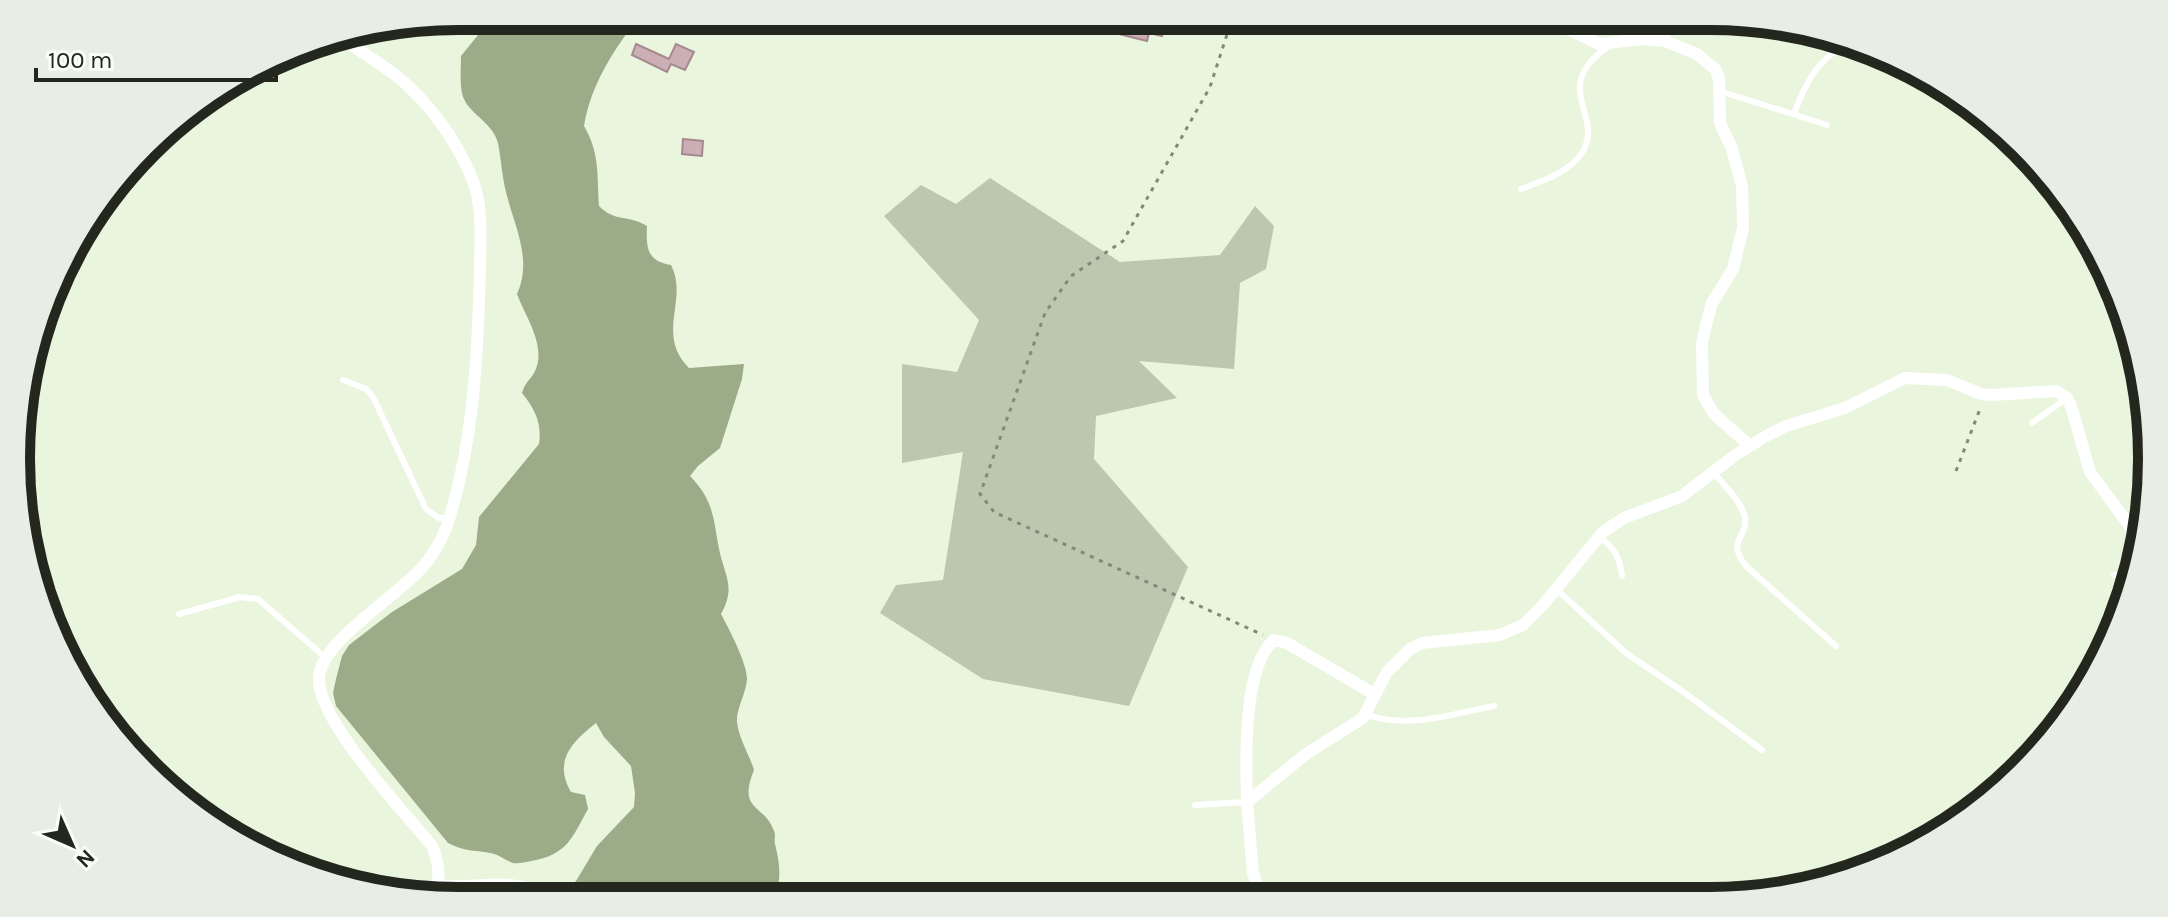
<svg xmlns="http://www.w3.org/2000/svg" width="2168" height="917" viewBox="0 0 2168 917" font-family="Karla,sans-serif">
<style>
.green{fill:#bcc7af}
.water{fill:#9cac89}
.building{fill:#ccafb5;stroke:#a5898f;stroke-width:2}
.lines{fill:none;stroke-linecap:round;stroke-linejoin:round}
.path{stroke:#828979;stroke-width:3;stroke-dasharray:4 6;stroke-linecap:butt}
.service{stroke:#fff;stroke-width:6}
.minor{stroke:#fff;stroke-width:12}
.rim{fill:none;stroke:#23271e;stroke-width:10}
</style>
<rect width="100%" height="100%" fill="#e9f5dc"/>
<!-- green -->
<path class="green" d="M990,178l130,84 100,-7 35,-49 19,20 -8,43 -26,14 -6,86 -95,-8 38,37 -81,18 -2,43 94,108 -59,139 -146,-27 -103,-66 16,-28 47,-5 20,-128 -61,11v-99l55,8 22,-52 -95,-104 37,-31 35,19z"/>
<!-- water -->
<path class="water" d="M515,16h120c-5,14 -11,21 -19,33 -15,23 -28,50 -32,77 16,27 13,50 15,80 17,17 29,8 48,20 -1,22 0,35 24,39 18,35 -16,69 18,103l55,-4 -2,15 -22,69 -22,18 -8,10c24,25 23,41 29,73 6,28 17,38 2,65 8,15 26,49 26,65 -1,15 -11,30 -10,43 2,17 12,32 17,48 -17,42 10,33 20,61 2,4 0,9 1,13 5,20 7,36 -1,56l-222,1 24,-20 21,-35 37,-39 1,-14 -4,-27 -27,-29 -8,-14c-24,19 -43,38 -25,69l14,3 3,14c-16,29 -21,46 -57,52 -5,1 -13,3 -18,2 -8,-3 -15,-9 -23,-10 -17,-3 -27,-2 -42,-10l-112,-137 -3,-13 3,-14 6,-23 7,-11 43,-33 70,-43 14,-24 3,-28 60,-73c3,-21 -4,-35 -17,-51 4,-13 9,-13 13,-22 12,-25 -10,-55 -18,-77 16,-35 -3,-68 -11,-102 -4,-16 -5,-34 -8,-49 -5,-20 -27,-28 -34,-44 -5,-11 -3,-30 -3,-43l17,-21z"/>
<!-- building -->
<path class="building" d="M1124,16l42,3 -4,17 -13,-3 -2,8 -28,-7z
M636,44l33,15 7,-15 18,8 -9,18 -14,-6 -4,8 -35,-17z
M683,139l20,2 -1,15 -20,-2z"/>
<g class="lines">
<!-- path -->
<path class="path" d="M1233,16l-23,71 -87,154 -52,35 -26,37 -65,181 14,18 269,123
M1956,471l24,-62"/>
<!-- service -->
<path class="service" d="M1665,41l10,-25
M1720,91l107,34
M1794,114c12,-33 26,-61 62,-72
M1521,189c21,-8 50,-17 62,-38 21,-36 -34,-64 26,-105
M343,380l23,9 7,8 53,112 13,9h11
M2032,423l35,-25
M1714,473c9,11 26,27 30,41 7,24 -20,24 2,52l90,80
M1599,537c15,10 21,21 23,39
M2114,575l18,2
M1556,589l70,64 59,40 77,57
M179,614l61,-17 18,2 68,59
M1365,714c42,16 87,0 129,-8
M1195,805l52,-3
M439,882c39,5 61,-8 101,7"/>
<!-- minor -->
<path class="minor" d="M1541,16l58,28 43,-5 23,2 32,13 19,16 3,9 1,44 12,26 10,37 1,42 -10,41 -21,34 -6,22 -4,19 1,51 11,19 35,31
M338,36c20,14 41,26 60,41 30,25 57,61 72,97 14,29 10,64 10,95 -2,82 -6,168 -30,247 -4,15 -12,31 -21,43 -25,35 -106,78 -110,118 -3,43 85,134 113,169 8,19 8,31 3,51
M1247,802c-1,-40 -5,-134 27,-162l13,3 87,51
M1262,899l-9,-26 -6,-71 59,-48 57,-36 24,-46 23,-23 12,-6 78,-8 23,-10 19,-19 61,-74 21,-14 58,-22 52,-40 32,-20 20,-10 59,-18 60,-30 42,2 34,14 11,1 64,-4 11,7 4,8 19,66 39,53 7,15"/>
</g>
<!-- crop -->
<path d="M0 0H2168V917H0ZM458 30H1710A428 428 0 0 1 2138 458V459A428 428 0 0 1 1710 887H458A428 428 0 0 1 30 459V458A428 428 0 0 1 458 30Z" fill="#e9eee4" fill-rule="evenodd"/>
<path class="rim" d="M458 30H1710A428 428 0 0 1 2138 458V459A428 428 0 0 1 1710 887H458A428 428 0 0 1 30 459V458A428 428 0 0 1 458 30Z"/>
<!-- north arrow -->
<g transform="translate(72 845) rotate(135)" stroke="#fafff5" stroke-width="6" paint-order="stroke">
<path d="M0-6L14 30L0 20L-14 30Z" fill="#23271e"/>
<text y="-12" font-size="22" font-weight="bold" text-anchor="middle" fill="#23271e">N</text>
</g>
<!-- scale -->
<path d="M36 68v12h240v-12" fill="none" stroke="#23271e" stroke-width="4"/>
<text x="48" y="68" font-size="24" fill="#23271e" stroke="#fafff5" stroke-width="6" paint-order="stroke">100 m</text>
</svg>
